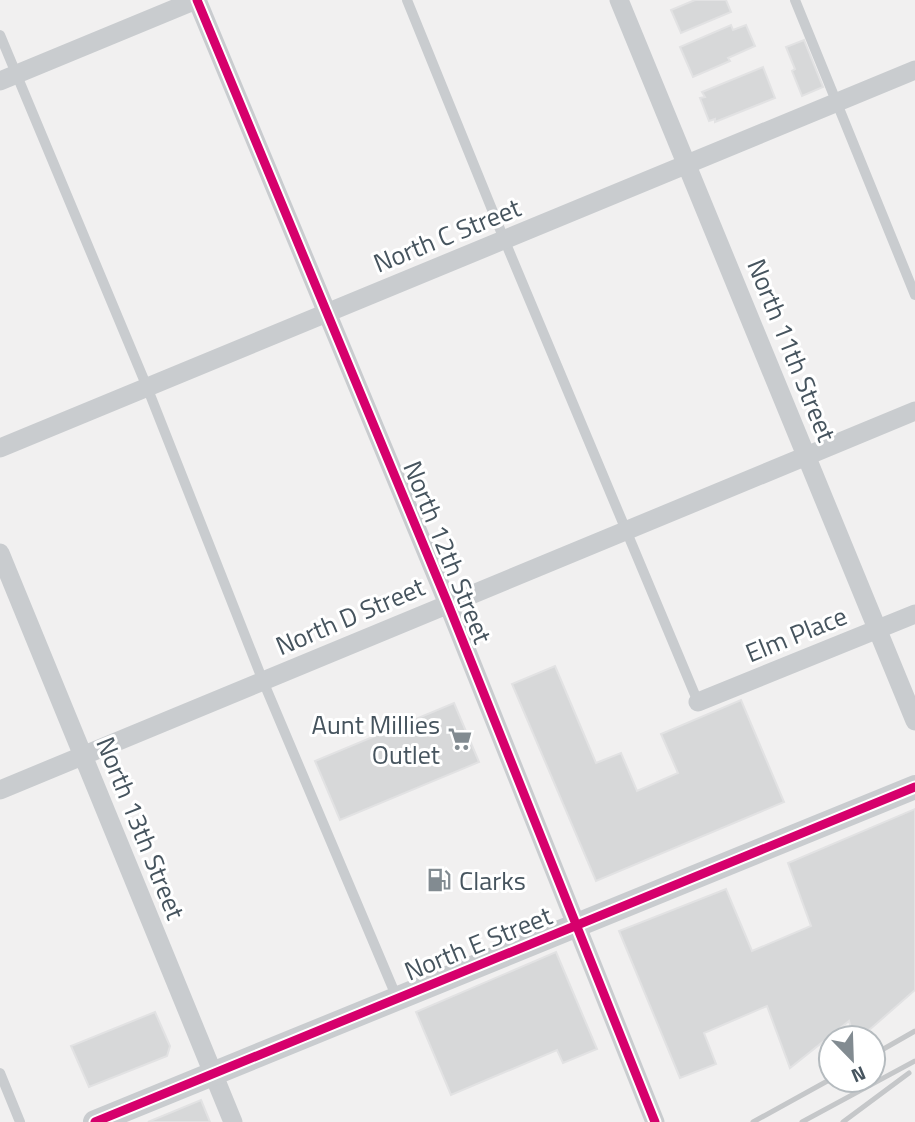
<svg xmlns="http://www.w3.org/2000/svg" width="915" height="1122" viewBox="0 0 915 1122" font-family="'Titillium Web',sans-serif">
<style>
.building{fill:#d7d8d9;stroke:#e2e2e3;stroke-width:2}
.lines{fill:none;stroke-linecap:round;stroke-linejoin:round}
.service{stroke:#c9cccf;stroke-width:10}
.minor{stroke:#c9cccf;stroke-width:19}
.tertiary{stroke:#c9cccf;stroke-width:24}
.rail{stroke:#c5c7c9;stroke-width:5}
.cycleway-casing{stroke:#fff;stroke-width:13}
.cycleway{stroke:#d6006c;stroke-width:9}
.labels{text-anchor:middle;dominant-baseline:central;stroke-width:6;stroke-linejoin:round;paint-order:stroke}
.street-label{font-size:26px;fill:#46545e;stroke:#fff}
.poi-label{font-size:26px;fill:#46545e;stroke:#fff;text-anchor:end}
</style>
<rect width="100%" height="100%" fill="#f1f0f0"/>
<!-- building -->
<path class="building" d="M695,0h31l5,12 -50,21 -10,-23z
M731,25l2,5 13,-5 9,21 -27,12 2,3 -37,16 -13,-30z
M804,40l19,47 -21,9 -10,-25 3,-2 -9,-22z
M763,67l12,31 -60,24v-3l-6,2 -9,-23 5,-1 -3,-5z
M555,666l41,97 25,-10 16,38 41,-18 -17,-39 80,-34 43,102 -188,79 -84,-197z
M454,703l25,59 -139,58 -25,-59z
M915,809v181l-55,48h-6l-5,-17 -59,47 -23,-62 -63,27 12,31 -36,14 -61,-147 107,-42 26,62 59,-25 -23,-63z
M556,952l41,97 -34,14 -6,-13 -106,45 -35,-83z
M155,1012l15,34 -3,10 -78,31 -18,-41z
M201,1100l9,22h-62z"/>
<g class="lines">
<!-- service -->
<path class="service" d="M407,0l97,239 194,463
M795,0l120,295
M0,35l147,352 116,294 134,317
M0,1073l20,49"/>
<!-- minor -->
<path class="minor" d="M197,0l251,604 207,518
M619,0l296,721
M0,81l196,-81
M0,448l915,-378
M0,553l233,569
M698,702l217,-88
M0,790l915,-379"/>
<!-- tertiary -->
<path class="tertiary" d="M95,1122l820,-335"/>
<!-- rail -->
<path class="rail" d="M873,1055l42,-24
M753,1122l78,-43
M802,1122l113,-61
M843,1122l66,-49"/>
<!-- cycleway casing -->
<g class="cycleway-casing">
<path id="cycleway" d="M197,0l251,604 207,518
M95,1122l820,-335"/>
</g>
<!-- cycleway -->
<use href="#cycleway" class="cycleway"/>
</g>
<!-- icons -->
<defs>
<g id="supermarket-bare" transform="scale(1.89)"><path d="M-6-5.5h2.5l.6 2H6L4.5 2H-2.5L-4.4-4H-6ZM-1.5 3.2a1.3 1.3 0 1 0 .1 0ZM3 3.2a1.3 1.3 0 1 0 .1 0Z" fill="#828b91" stroke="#fff" stroke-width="2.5" paint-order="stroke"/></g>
<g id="fuel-bare" transform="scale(1.89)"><path d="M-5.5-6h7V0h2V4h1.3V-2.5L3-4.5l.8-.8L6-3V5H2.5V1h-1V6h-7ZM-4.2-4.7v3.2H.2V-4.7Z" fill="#828b91" stroke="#fff" stroke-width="2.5" paint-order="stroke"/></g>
</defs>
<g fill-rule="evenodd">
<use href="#supermarket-bare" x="460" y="739"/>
<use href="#fuel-bare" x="439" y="880"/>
</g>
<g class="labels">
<!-- street labels -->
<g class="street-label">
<text transform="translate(447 235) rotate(-22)">North C Street</text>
<text transform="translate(792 350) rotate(68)">North 11th Street</text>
<text transform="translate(448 552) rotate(68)">North 12th Street</text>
<text transform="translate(350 616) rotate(-23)">North D Street</text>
<text transform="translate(796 634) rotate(-22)">Elm Place</text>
<text transform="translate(141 828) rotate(68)">North 13th Street</text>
<text transform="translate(478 943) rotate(-22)">North E Street</text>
</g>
<!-- poi labels -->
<g class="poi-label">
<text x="440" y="724">Aunt Millies<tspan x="440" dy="30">Outlet</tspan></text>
<text x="459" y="880" text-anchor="start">Clarks</text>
</g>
</g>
<!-- north arrow -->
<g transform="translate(852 1059) rotate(157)"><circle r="33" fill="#ffffff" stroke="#b5bbbf" stroke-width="2"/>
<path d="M0-5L12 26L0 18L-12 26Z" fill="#828b91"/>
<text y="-10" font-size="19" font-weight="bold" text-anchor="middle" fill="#46545e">N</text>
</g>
</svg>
